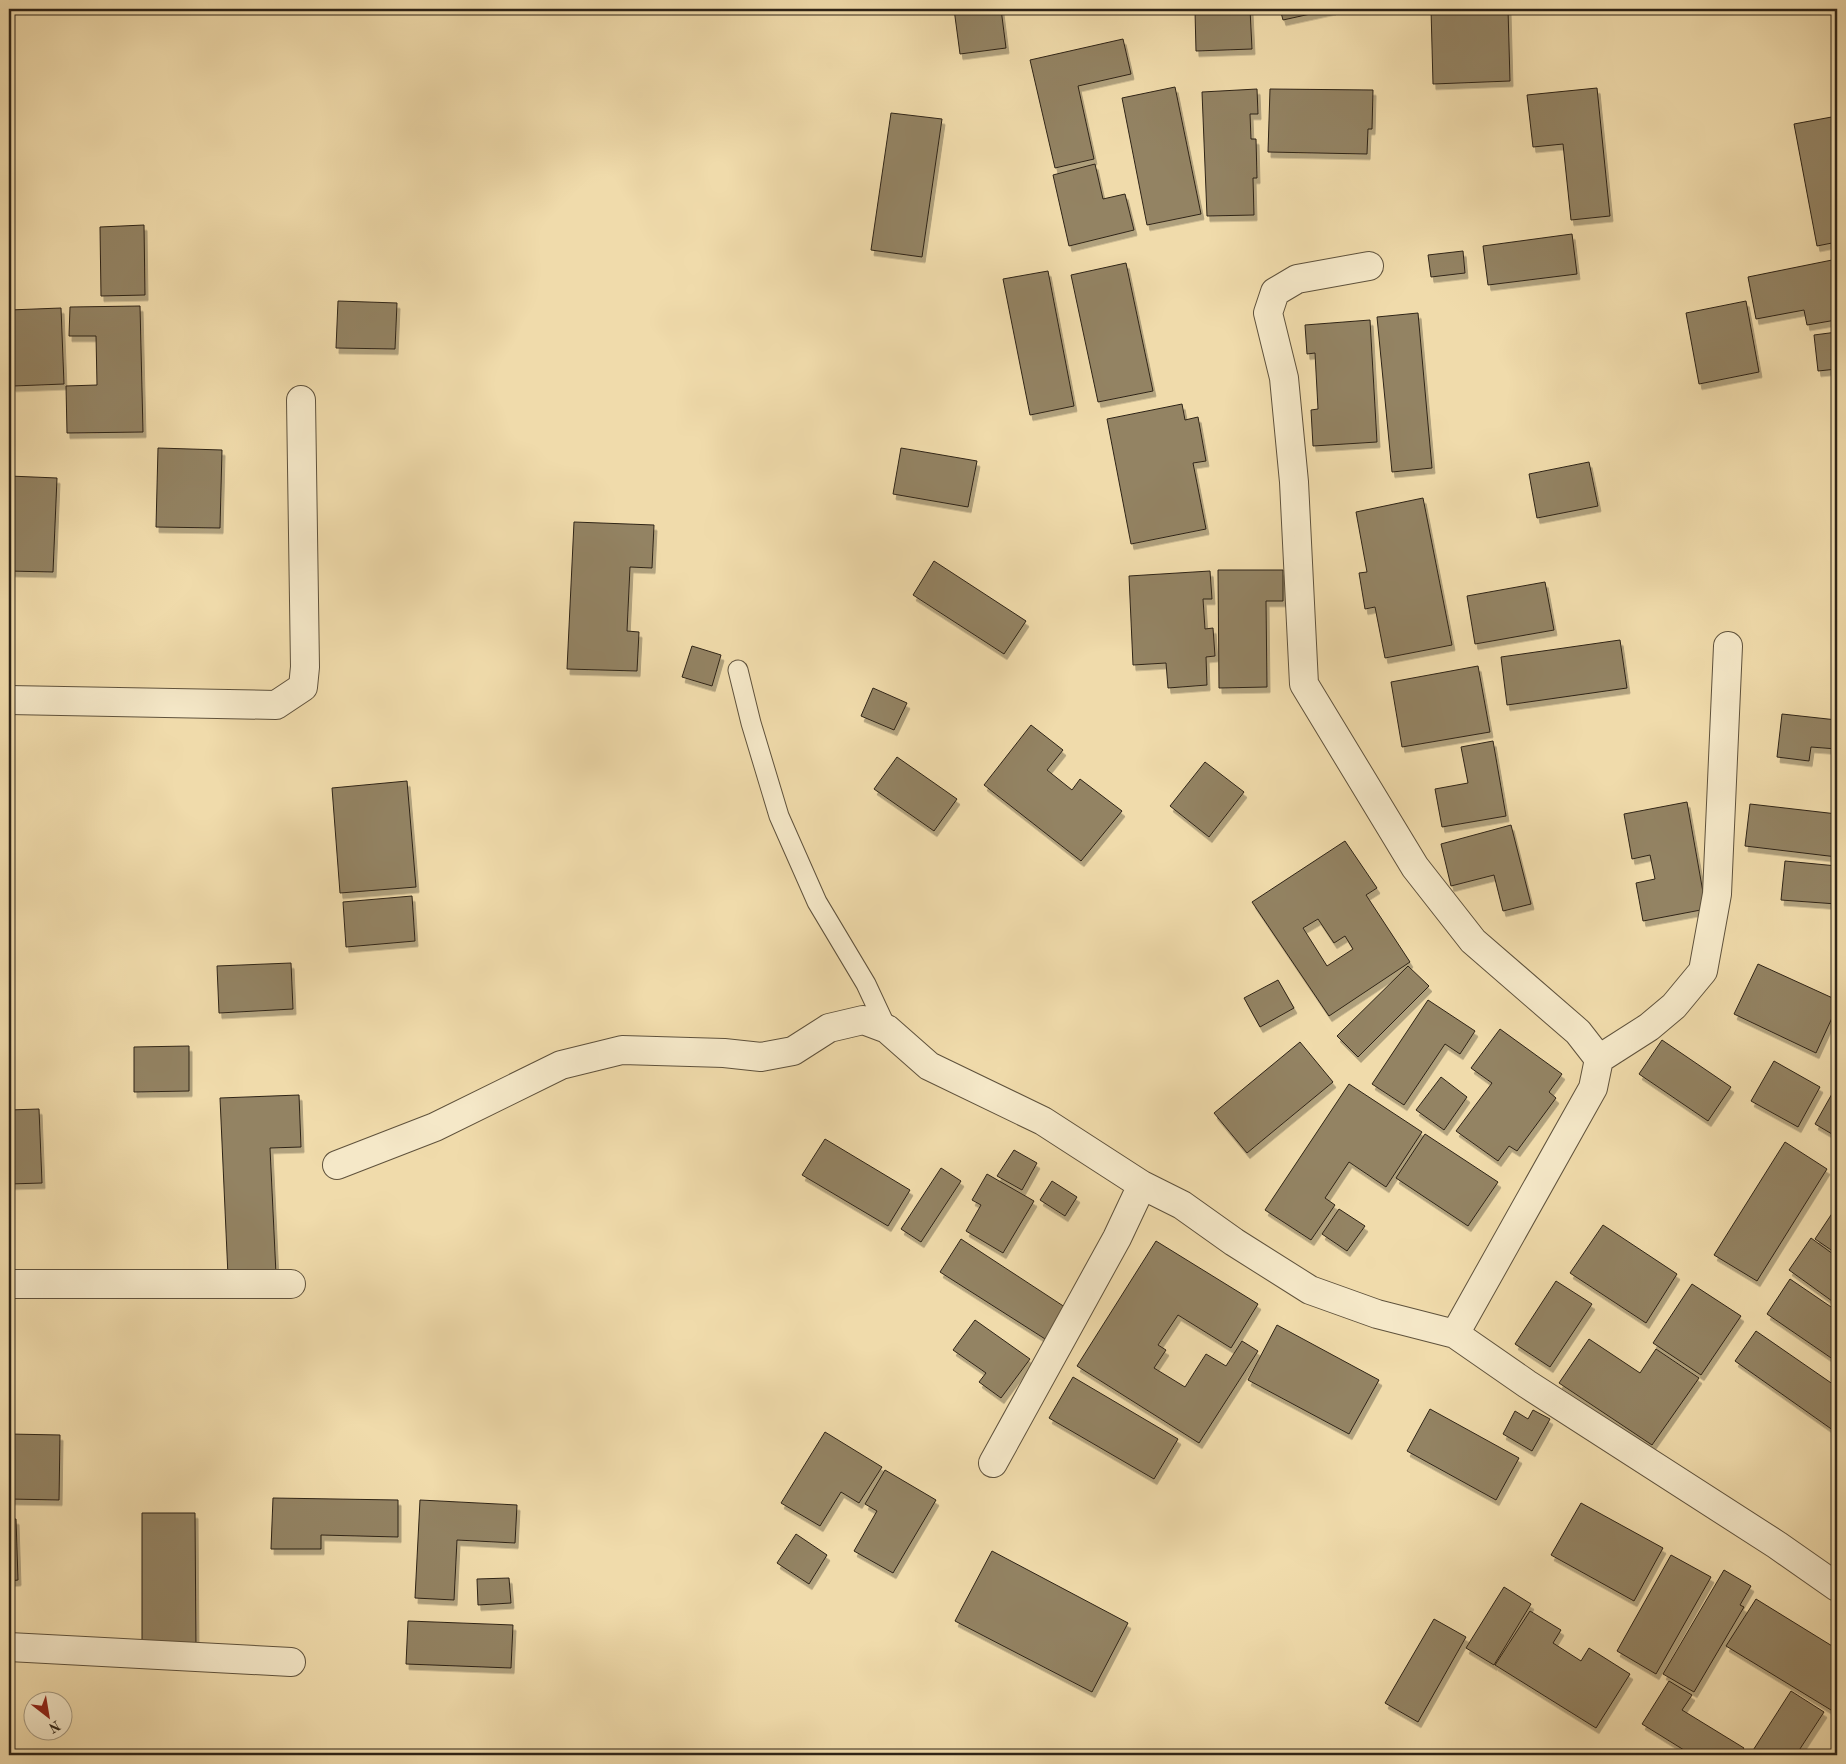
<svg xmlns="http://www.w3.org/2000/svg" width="1846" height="1764" viewBox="0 0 1846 1764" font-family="'Old Standard TT',serif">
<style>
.building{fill:#938364;stroke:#2f2417;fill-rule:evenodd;filter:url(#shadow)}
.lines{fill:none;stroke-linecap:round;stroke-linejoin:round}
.service-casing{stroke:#5f523c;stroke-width:21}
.minor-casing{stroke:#5f523c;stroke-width:30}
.service{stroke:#f5e8c8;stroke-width:19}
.minor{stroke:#f5e8c8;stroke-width:28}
</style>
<defs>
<filter id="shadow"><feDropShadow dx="3" dy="5.5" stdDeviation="0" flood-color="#0004"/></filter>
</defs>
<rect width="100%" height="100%" fill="#f0dbab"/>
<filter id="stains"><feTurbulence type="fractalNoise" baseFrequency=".004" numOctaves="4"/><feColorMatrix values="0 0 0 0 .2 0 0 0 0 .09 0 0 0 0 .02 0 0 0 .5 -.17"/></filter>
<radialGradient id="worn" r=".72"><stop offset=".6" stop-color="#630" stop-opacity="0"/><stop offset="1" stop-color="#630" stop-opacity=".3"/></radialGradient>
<!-- building -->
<path class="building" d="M954,9h47l5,39 -46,6z
M1250,9l2,40 -56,2 -1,-40z
M1280,9h53l-50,11z
M1431,9h77l2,72 -77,3z
M1123,39l8,35 -53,12 16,73 -39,9 -25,-108z
M1175,87l26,127 -54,11 -25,-127z
M1597,88l13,128 -39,4 -8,-76 -30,3 -6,-52z
M1257,89l1,25h-8l1,25h5l1,39h-4l1,37 -47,1 -5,-124z
M1270,89l103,1 -1,39h-4l-1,25 -99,-2z
M891,113l51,6 -20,138 -51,-7z
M1837,116v126l-20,4 -23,-122z
M1095,164l8,35 22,-5 9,36 -65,16 -16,-71z
M144,225l1,70 -44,1 -1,-69z
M1572,234l5,40 -89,11 -5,-39z
M1463,251l2,22 -34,4 -3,-22z
M1837,259v45l-4,1 3,15 -29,5 -3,-15 -48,9 -8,-42z
M1126,263l27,128 -55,11 -27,-127z
M1048,271l26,135 -44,9 -27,-136z
M338,301l59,2 -2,46 -59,-1z
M1746,301l13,71 -60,12 -13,-71z
M140,306l3,126 -76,1 -1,-47 31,-1 -1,-49h-27l1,-29z
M61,308l3,76 -51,2 -1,-9h-3v-67z
M1418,313l14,155 -40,4 -15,-155z
M1370,320l7,122 -64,4 -2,-36 7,-1 -3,-56 -8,1 -2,-29z
M1837,332v37l-19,2 -4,-36z
M1182,404l3,16 13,-3 8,44 -13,2 13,66 -75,15 -24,-125z
M158,448l64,2 -2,78 -64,-1z
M901,448l76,13 -9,46 -75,-13z
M1589,462l9,44 -61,12 -8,-44z
M9,476l48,2 -4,94 -44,-1z
M1423,498l29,147 -67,13 -10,-51 -10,2 -6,-36 8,-1 -11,-60z
M574,522l80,3 -2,43 -22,-1 -3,64 12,1 -2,39 -70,-2z
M934,561l92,60 -22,33 -91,-59z
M1218,570h65v31h-17l1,86 -48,1z
M1210,571l2,28h-9l2,30 8,-1 2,28 -9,1 1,28 -39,3 -2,-25 -33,2 -4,-89z
M1545,582l9,48 -79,14 -8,-48z
M1620,640l7,48 -120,17 -6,-48z
M692,646l29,9 -9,31 -30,-9z
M1478,666l12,66 -88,15 -11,-65z
M873,688l34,15 -13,27 -33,-14z
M1782,714l55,6v29l-26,-2 -2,14 -32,-4z
M1031,725l32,25 -16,20 25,20 8,-11 42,32 -41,50 -97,-76z
M1493,741l13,75 -64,11 -7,-38 33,-6 -7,-36z
M897,757l60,42 -23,32 -60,-42z
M1205,762l39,30 -35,45 -39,-31z
M407,781l9,106 -76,6 -8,-105z
M1687,802l19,107 -63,12 -7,-38 19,-4 -5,-24 -18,4 -8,-45z
M1750,804l87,10v43l-92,-11z
M1511,825l20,79 -28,7 -9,-36 -43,11 -10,-42z
M1345,841l32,47 -11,7 44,67 -81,54 -77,-114zM1318,919l16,24 11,-7 8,13 -26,17 -24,-38z
M1785,861l52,5v38l-56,-4z
M412,896l3,45 -69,6 -3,-45z
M291,963l2,46 -74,4 -2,-47z
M1758,964l79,36v7l-21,46 -82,-39z
M1408,966l21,20 -71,71 -21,-21z
M1278,980l16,28 -34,19 -16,-29z
M1428,1000l47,31 -15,23 -15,-10 -41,61 -32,-21z
M1500,1029l62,45 -13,18 7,6 -39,53 -8,-5 -11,15 -42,-30 36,-48 -21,-15z
M1662,1040l69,47 -23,34 -69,-47z
M1300,1042l33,40 -86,71 -33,-40z
M189,1046v45l-55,1v-45z
M1774,1061l46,26 -22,40 -47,-26z
M1441,1077l26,20 -23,33 -28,-20z
M1349,1084l73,48 -36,55 -37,-25 -24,36 10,7 -24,35 -46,-30z
M1837,1085v52l-22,-13z
M299,1095l2,52 -31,1 6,126 -48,2 -8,-178z
M39,1109l3,74 -33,1v-74z
M1425,1134l73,48 -30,44 -72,-48z
M825,1139l85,51 -22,36 -86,-51z
M1785,1142l42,27 -70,112 -43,-26z
M1014,1150l23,13 -15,27 -25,-14z
M941,1168l20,13 -40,61 -20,-13z
M987,1174l47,27 -31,52 -37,-22 15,-26 -9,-5z
M1052,1181l25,16 -12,19 -25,-16z
M1837,1206v48l-22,-15z
M1339,1209l26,17 -18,25 -25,-17z
M1603,1225l74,49 -31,49 -76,-50z
M1811,1238l26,19v37l-5,7 -43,-31z
M961,1239l113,74 -21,31 -113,-72z
M1156,1241l102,63 -27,44 -53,-33 -20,30 8,5 -12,18 31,19 21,-33 20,12 16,-25 16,10 -59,92 -122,-77z
M1790,1279l47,32v51l-70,-48z
M1556,1281l36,23 -42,63 -35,-23z
M1692,1284l49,32 -40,59 -48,-32z
M975,1320l55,39 -29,39 -22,-16 7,-9 -33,-23z
M1277,1325l102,55 -30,54 -101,-54z
M1756,1331l81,56v46l-102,-72z
M1589,1339l51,34 16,-24 43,29 -47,67 -93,-62z
M1073,1377l105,62 -24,40 -105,-61z
M1430,1409l89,49 -23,42 -89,-49z
M1533,1410l17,9 -18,32 -29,-17 12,-23 13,8z
M825,1432l57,35 -23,36 -18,-11 -21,34 -39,-23z
M9,1434l51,1 -1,65 -50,-1z
M885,1470l51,30 -43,73 -39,-22 23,-40 -12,-7z
M273,1498l125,2v37l-77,-2v14h-50z
M420,1500l97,5 -2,38 -58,-3 -3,60 -39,-2z
M1581,1503l82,45 -29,53 -83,-46z
M142,1513h53l1,137 -54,1z
M9,1519h7l2,61 -9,1z
M796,1534l31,21 -18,29 -32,-21z
M992,1551l136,72 -36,69 -137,-71z
M1671,1555l40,22 -55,97 -39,-23z
M1724,1570l27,16 -11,19 4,2 -50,85 -31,-18z
M509,1578l2,25 -33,2 -1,-26z
M1504,1587l27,17 -37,61 -28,-17z
M1756,1599l81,50v51l-6,10 -105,-64z
M1530,1611l31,19 -8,13 28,18 8,-13 41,26 -34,54 -101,-63z
M1434,1619l32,18 -48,85 -33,-19z
M408,1621l105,4 -2,43 -105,-4z
M1669,1681l23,14 -10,15 62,38 -5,7h-47l-50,-31z
M1791,1691l33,21 -28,43h-46z"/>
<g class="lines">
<!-- service casing -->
<g class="service-casing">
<path id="service" d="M738,670l13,53 28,93 38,86 49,82 21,45"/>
</g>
<!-- minor casing -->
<g class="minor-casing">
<path id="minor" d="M1369,266l-72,13 -22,13 -7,21 16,65 10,104 10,202 111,183 58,74 105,91 21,27
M9,700l267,5 27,-18 2,-20 -4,-267
M337,1165l98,-38 126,-62 61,-15 102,3 37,4 32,-6 36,-23 34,-8 24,9 42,37 114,55 99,64 40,20 52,37 76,48 67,24 78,20 72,50 250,161 60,42
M9,1284h282
M1455,1334l138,-246 6,-29 50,-32 25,-21 29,-35 14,-77 11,-248
M993,1463l124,-225 25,-53
M9,1647l282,15"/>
</g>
<!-- service -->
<use href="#service" class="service"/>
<!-- minor -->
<use href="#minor" class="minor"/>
</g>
<!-- margin -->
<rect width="1846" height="1764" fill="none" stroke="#f0dbab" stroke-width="30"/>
<rect x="10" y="10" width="1826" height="1744" fill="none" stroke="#2f2417" stroke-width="2.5"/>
<rect x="15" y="15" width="1816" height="1734" fill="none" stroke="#2f2417"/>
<!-- north arrow -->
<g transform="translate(48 1716) rotate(149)"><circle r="24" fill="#f5e8c8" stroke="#a69a81"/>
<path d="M0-4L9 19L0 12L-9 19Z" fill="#8f2418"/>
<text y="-8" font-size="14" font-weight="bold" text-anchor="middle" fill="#2f2417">N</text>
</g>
<rect width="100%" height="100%" filter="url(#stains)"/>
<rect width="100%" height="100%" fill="url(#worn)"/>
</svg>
